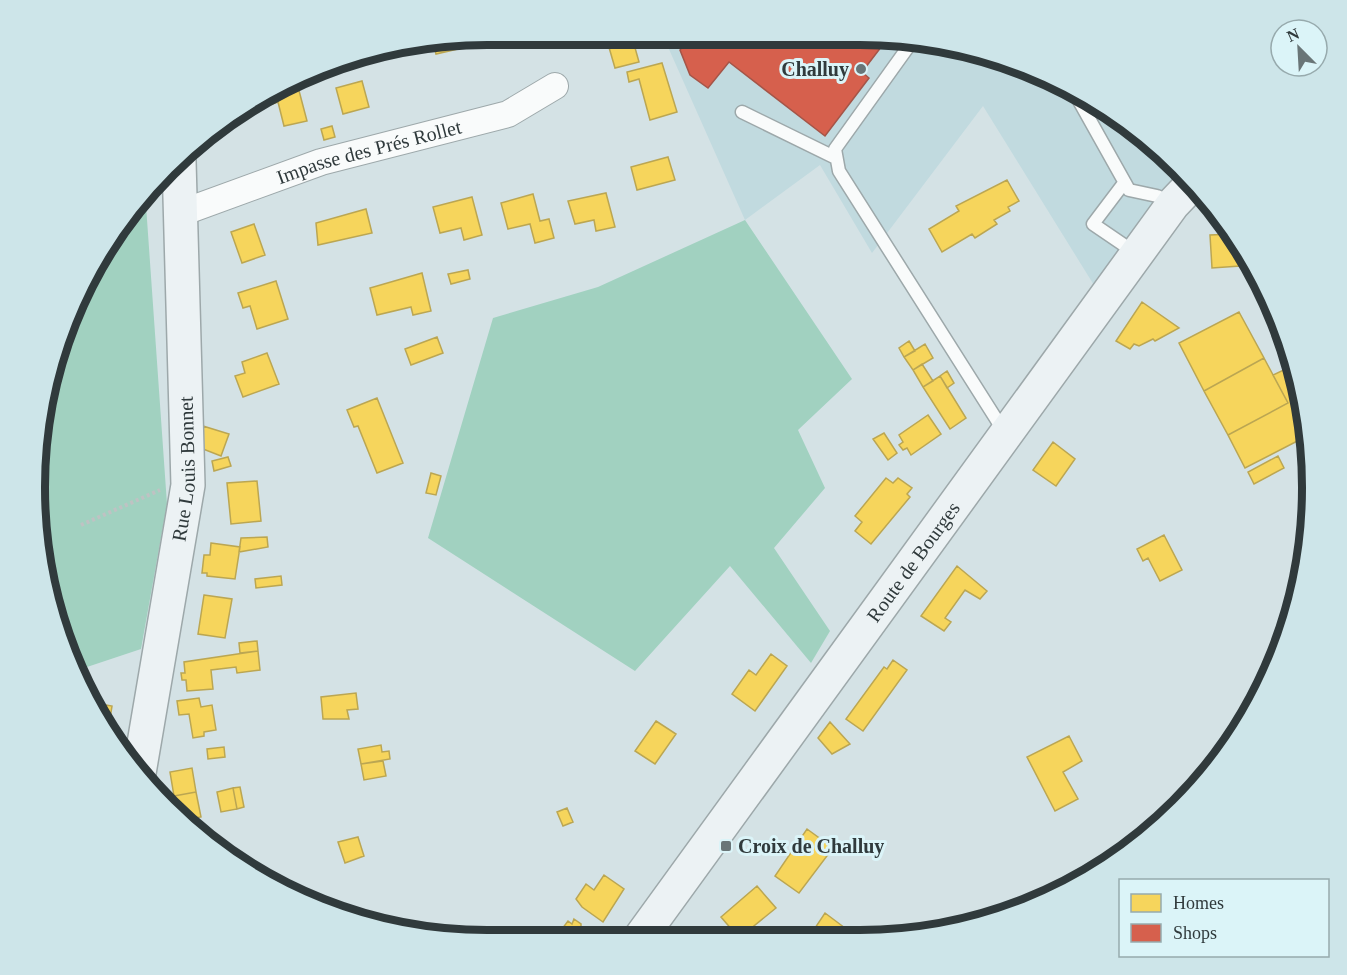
<svg xmlns="http://www.w3.org/2000/svg" width="1347" height="975" viewBox="0 0 1347 975" font-family="Georgia,serif">
<style>
.built{fill:#c1dadf}
.grass{fill:#a1d1c0}
.homes{fill:#f6d55c;stroke:#bba652;stroke-width:1.5}
.shops{fill:#d6604d;stroke:#a45548;stroke-width:1.5}
.lines{fill:none;stroke-linecap:round;stroke-linejoin:round}
.lane-casing{stroke:#9da8aa;stroke-width:15}
.street-casing{stroke:#9da8aa;stroke-width:28}
.secondary-casing{stroke:#9da8aa;stroke-width:36}
.path{stroke:#bfc2c3;stroke-width:4;stroke-dasharray:3 3;stroke-linecap:butt}
.lane{stroke:#f9fbfb;stroke-width:12}
.street{stroke:#f9fbfb;stroke-width:26}
.secondary{stroke:#ecf2f4;stroke-width:33}
.poi-dot{fill:#697577;stroke:#dbf4f8;stroke-width:2}
.labels{text-anchor:middle;dominant-baseline:central;stroke-width:6;stroke-linejoin:round;paint-order:stroke}
.poi-label{font-size:20px;font-weight:bold;fill:#303a3c;stroke:#dbf4f8;text-anchor:end}
.street-label{font-size:20px;fill:#303a3c;stroke:#dbf4f8}
.rim{fill:none;stroke:#303a3c;stroke-width:8}
</style>
<rect width="100%" height="100%" fill="#d4e2e5"/>
<!-- built -->
<path class="built" d="M664,38l284,5 138,52 104,86 -80,130 -127,-205 -111,147 -52,-88 -75,55z"/>
<!-- grass -->
<path class="grass" d="M145,191l22,313 -26,145 -66,22 -6,-10 -31,-115v-118l43,-141z
M745,220l107,159 -54,51 27,58 -51,60 56,83 -19,32 -81,-97 -95,105 -207,-133 65,-220 105,-31z"/>
<!-- homes -->
<path class="homes" d="M465,37l2,6 -32,7 -2,-8z
M606,37h26l7,25 -24,6z
M467,43v4l-31,7 -1,-4z
M662,63l15,49 -27,8 -11,-41 -10,3 -2,-10z
M362,81l7,26 -26,7 -7,-26z
M297,83l10,38 -23,5 -6,-24 -6,2 -2,-9z
M332,126l3,11 -11,3 -3,-11z
M668,157l7,23 -38,10 -6,-23z
M1007,180l12,21 -11,6 2,4 -16,9 3,4 -22,14 -3,-4 -30,18 -13,-23 30,-18 -3,-5z
M606,193l9,34 -19,4 -2,-11 -19,4 -7,-23z
M533,194l7,27 9,-2 5,19 -19,5 -5,-19 -22,5 -7,-26z
M472,197l10,38 -18,5 -3,-12 -21,5 -7,-26z
M366,209l6,24 -54,12 -2,-22z
M254,224l11,31 -23,8 -11,-31z
M1232,234l22,31 -42,3 -2,-33z
M468,270l2,9 -19,5 -3,-10z
M422,273l9,38 -18,4 -2,-8 -34,8 -7,-27z
M276,281l12,38 -31,10 -7,-23 -7,2 -5,-15z
M1142,302l37,26 -24,13 -2,-2 -14,7 -5,-2 -4,5 -14,-8z
M1239,312l25,46 -60,33 -25,-48z
M437,337l6,16 -32,12 -6,-16z
M909,341l6,10 -11,6 -5,-9z
M925,344l8,14 -20,12 -9,-13z
M267,353l12,31 -36,13 -8,-21 10,-3 -3,-11z
M1264,358l24,45 -60,32 -24,-44z
M922,364l11,17 -10,6 -10,-17z
M1294,365l15,70 -64,33 -17,-33 60,-32 -15,-28z
M947,371l7,12 -7,5 -7,-12z
M940,376l26,42 -16,11 -27,-42z
M377,398l26,65 -26,10 -19,-47 -4,1 -7,-17z
M928,415l13,19 -30,21 -4,-7 -4,2 -4,-5 4,-3 -4,-7z
M203,426l26,8 -8,22 -18,-7z
M884,433l13,20 -9,7 -15,-21z
M1053,442l22,17 -19,27 -23,-16z
M1278,456l6,12 -30,16 -6,-12z
M228,457l3,9 -17,5 -2,-10z
M431,473l10,3 -5,19 -10,-2z
M886,478l7,5 5,-5 14,10 -5,6 3,3 -39,47 -16,-13 7,-9 -7,-6z
M257,481l4,40 -30,3 -4,-41z
M1164,535l18,35 -22,11 -12,-23 -5,3 -6,-12z
M267,537l1,10 -29,5 2,-14z
M211,543l29,4 -5,32 -28,-3v-3h-5l2,-18h6z
M957,566l30,25 -7,8 -15,-9 -20,28 6,4 -7,9 -23,-15z
M281,576l1,9 -26,3 -1,-9z
M204,595l28,4 -7,39 -27,-4z
M257,641l1,10 -18,2 -1,-10z
M258,651l2,19 -23,3 -1,-6 -25,3 2,19 -26,2 -1,-11h-4l-1,-7h4l-1,-11z
M771,654l16,12 -32,45 -23,-17 17,-24 7,5z
M893,660l14,10 -44,61 -17,-12 38,-52 3,2z
M356,693l2,16 -11,1 2,9h-26l-2,-22z
M199,698l2,9 11,-2 4,25 -12,2v4l-11,2 -4,-24 -10,1 -2,-14z
M95,703l17,3 -3,19z
M656,721l20,13 -21,30 -20,-13z
M830,722l20,22 -18,10 -14,-16z
M1069,736l13,25 -19,11 15,27 -23,12 -28,-54z
M381,745l1,7 7,-1 1,8 -29,5 -3,-15z
M224,747l1,10 -17,2 -1,-10z
M383,761l3,15 -22,4 -3,-16z
M192,768l4,24 -22,4 -4,-24z
M240,787l4,20 -7,2 -4,-21z
M233,788l4,21 -16,3 -4,-20z
M196,792l5,25 -18,3 -5,-5 -4,-19z
M567,808l6,14 -10,4 -6,-14z
M807,829l26,19 -34,45 -24,-17z
M358,837l6,19 -19,7 -7,-21z
M604,875l20,14 -21,33 -21,-15 -6,-8 10,-15 8,6z
M757,886l19,22 -37,30 -18,-21z
M825,913l28,21 -3,3h-28l-9,-6z
M574,919l7,5v7l6,4 -3,4h-35l6,-9 4,3 9,-12 4,3z"/>
<!-- shops -->
<path class="shops" d="M689,38l196,4 -23,30 7,6 -44,58 -96,-74 -21,26 -18,-13 -10,-25z"/>
<g class="lines">
<!-- lane casing -->
<g class="lane-casing">
<path id="lane" d="M911,43l-76,106 4,22 166,262
M1073,90l56,100 28,6 15,7
M742,112l94,46
M1124,183l-31,41 44,30"/>
</g>
<!-- street casing -->
<g class="street-casing">
<g id="street">
<path id="s1" d="M181,213l140,-51 187,-48 47,-28"/>
</g>
</g>
<!-- secondary casing -->
<g class="secondary-casing">
<g id="secondary">
<path id="s2" d="M139,773l49,-288 -9,-324"/>
<path id="s3" d="M640,938l533,-734 20,-21"/>
</g>
</g>
<!-- path -->
<path class="path" d="M81,525l79,-35"/>
<!-- lane -->
<use href="#lane" class="lane"/>
<!-- street -->
<use href="#street" class="street"/>
<!-- secondary -->
<use href="#secondary" class="secondary"/>
</g>
<!-- markers -->
<g class="poi-dot">
<circle cx="861" cy="69" r="6"/>
<rect x="720" y="840" width="12" height="12" rx="3"/>
</g>
<g class="labels">
<!-- poi labels -->
<g class="poi-label">
<text x="849" y="69">Challuy</text>
<text x="738" y="846" text-anchor="start">Croix de Challuy</text>
</g>
<!-- street labels -->
<g class="street-label">
<text stroke="none"><textPath href="#s1" startOffset="198">Impasse des Prés Rollet</textPath></text>
<text stroke="none"><textPath href="#s2" startOffset="308">Rue Louis Bonnet</textPath></text>
<text stroke="none"><textPath href="#s3" startOffset="465">Route de Bourges</textPath></text>
</g>
</g>
<!-- crop -->
<path d="M0 0H1347V975H0ZM487 45H860A442 442 0 0 1 1302 487V488A442 442 0 0 1 860 930H487A442 442 0 0 1 45 488V487A442 442 0 0 1 487 45Z" fill="#cde5e9" fill-rule="evenodd"/>
<path class="rim" d="M487 45H860A442 442 0 0 1 1302 487V488A442 442 0 0 1 860 930H487A442 442 0 0 1 45 488V487A442 442 0 0 1 487 45Z"/>
<!-- legend -->
<rect x="1119" y="879" width="210" height="78" fill="#dbf4f8" stroke="#97aaad" stroke-width="1.5"/>
<rect x="1131" y="894" width="30" height="18" fill="#f6d55c" stroke="#97aaad" stroke-width="1.5"/>
<text x="1173" y="909" font-size="18" fill="#303a3c">Homes</text>
<rect x="1131" y="924" width="30" height="18" fill="#d6604d" stroke="#97aaad" stroke-width="1.5"/>
<text x="1173" y="939" font-size="18" fill="#303a3c">Shops</text>
<!-- north arrow -->
<g transform="translate(1299 48) rotate(336)"><circle r="28" fill="#dbf4f8" stroke="#97aaad" stroke-width="1.5"/>
<path d="M0-4.5L10 22L0 15L-10 22Z" fill="#697577"/>
<text y="-9" font-size="16" font-weight="bold" text-anchor="middle" fill="#303a3c">N</text>
</g>
</svg>
